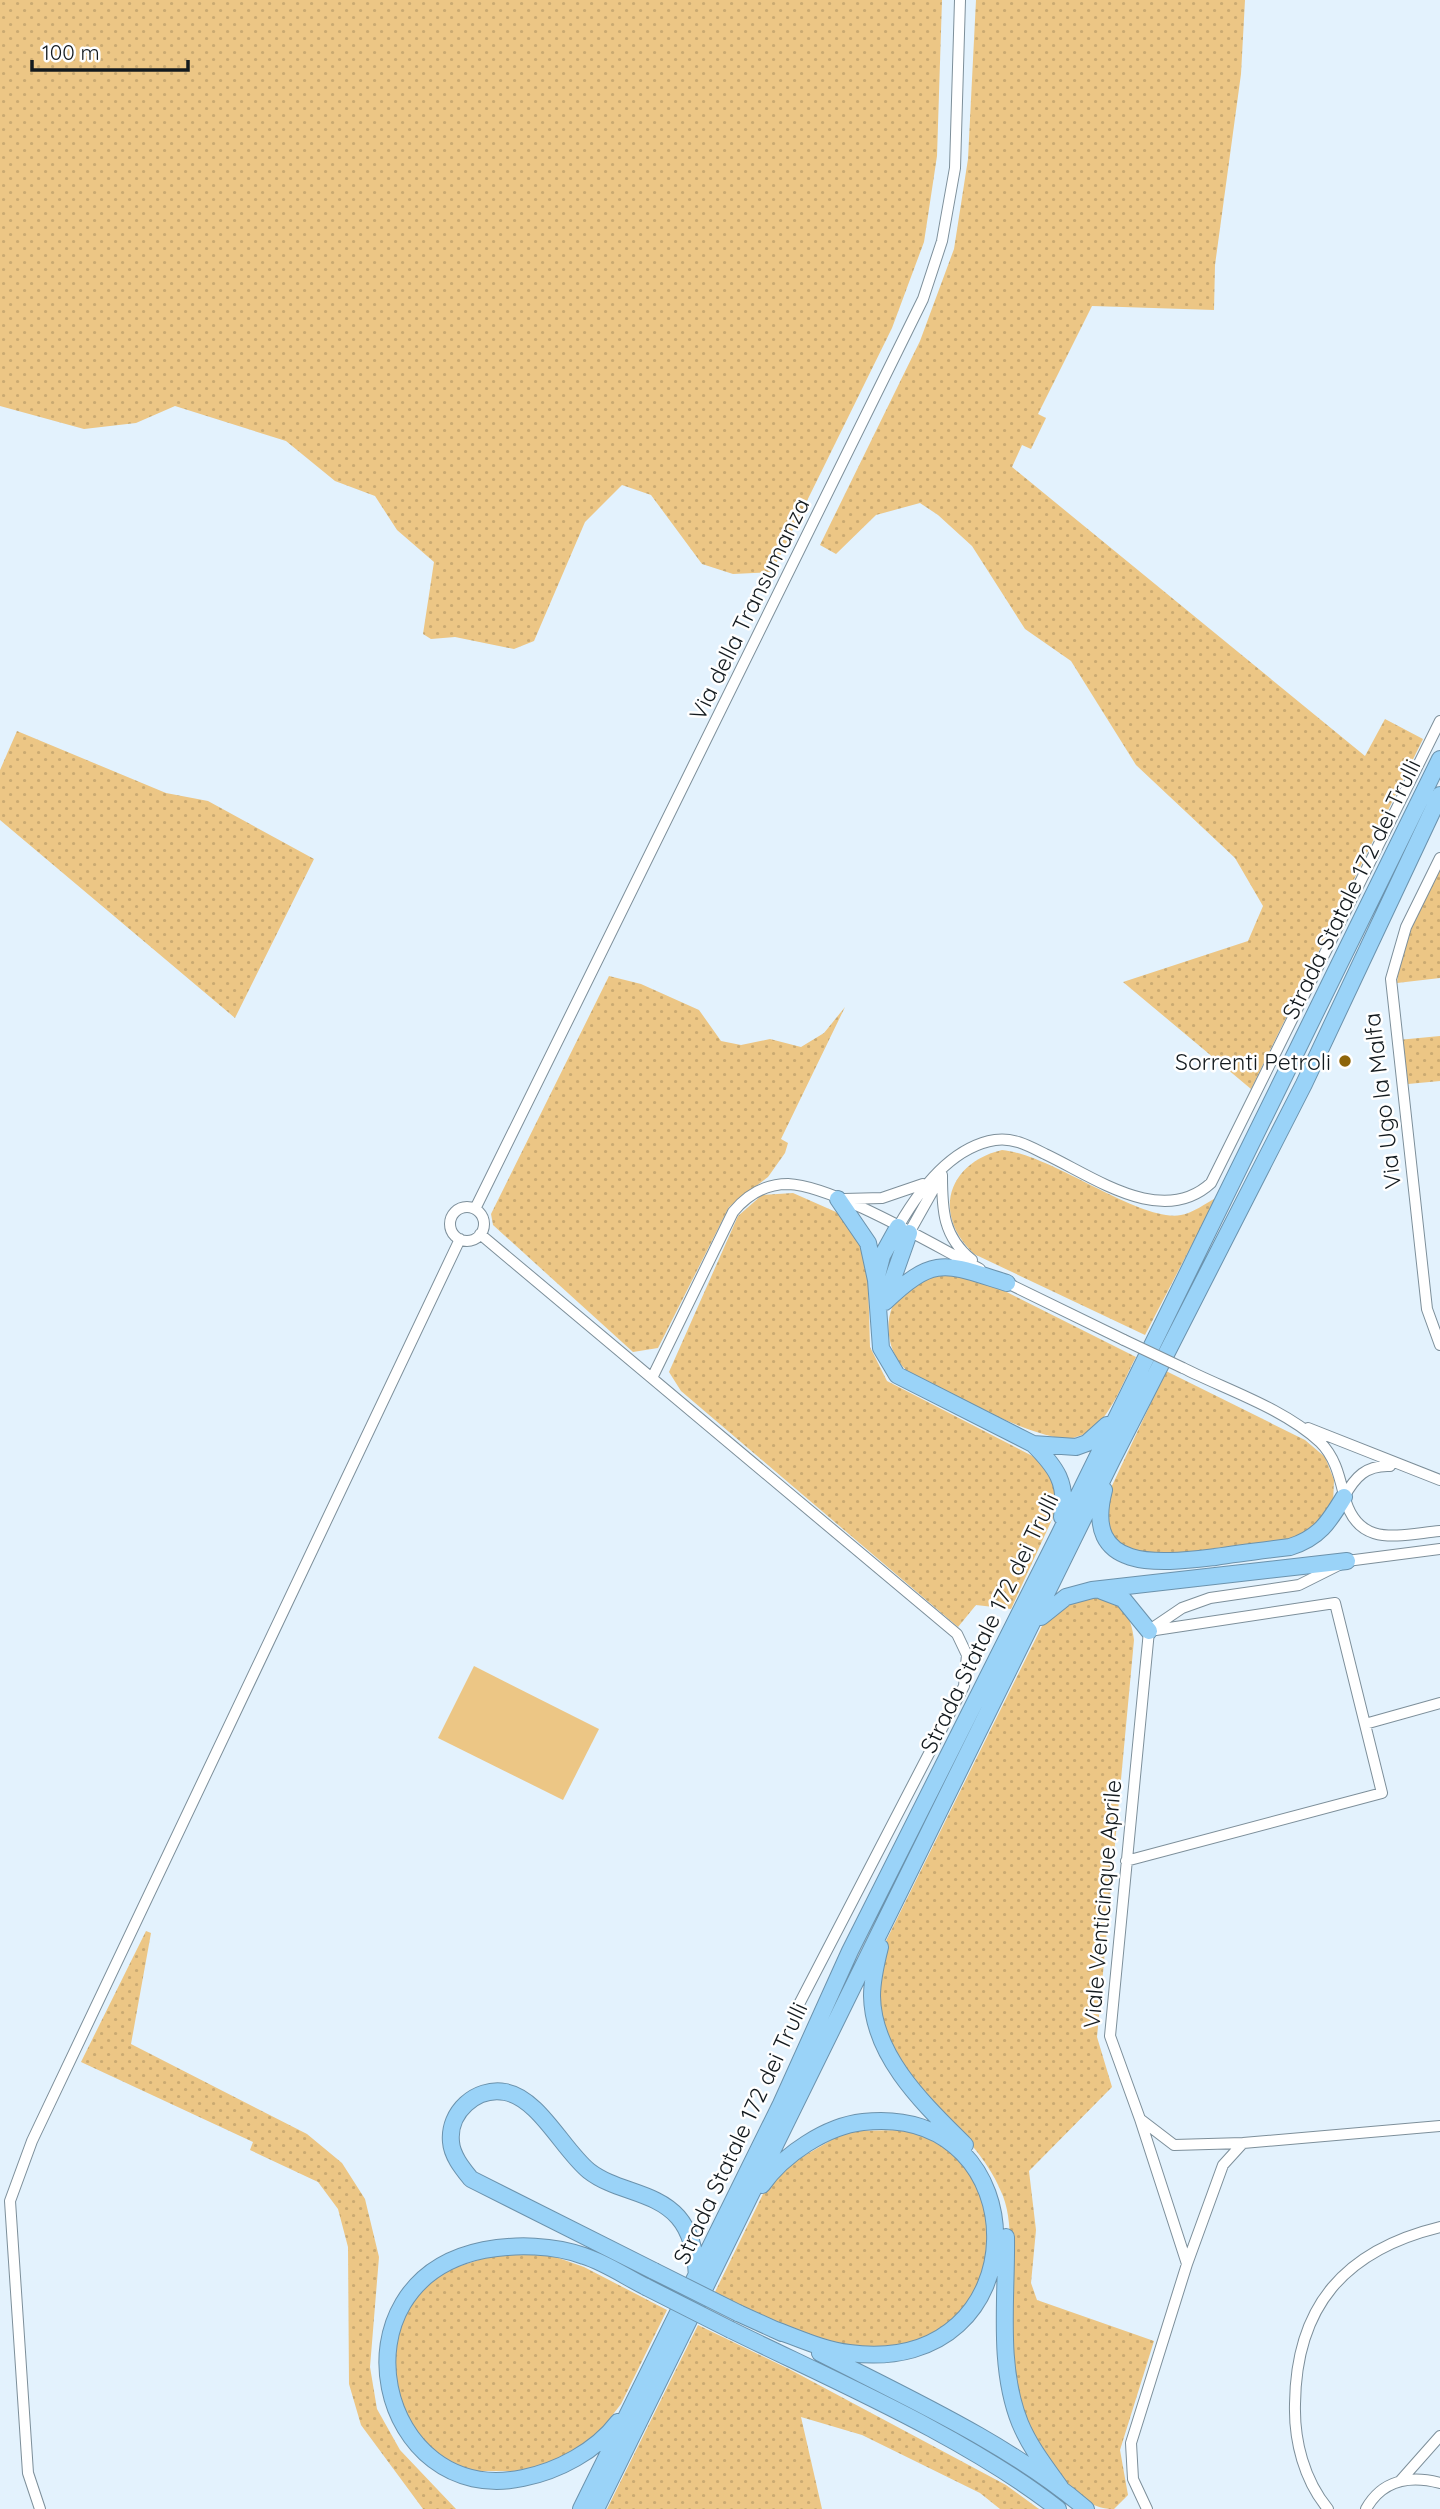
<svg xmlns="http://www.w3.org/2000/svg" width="1440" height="2509" viewBox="0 0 1440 2509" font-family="Quicksand,sans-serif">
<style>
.grass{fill:url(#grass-dots)}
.park{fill:#ecc685}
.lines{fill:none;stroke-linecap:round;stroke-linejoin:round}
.minor-casing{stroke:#7d8f9a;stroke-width:12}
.highway-casing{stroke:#6b92ac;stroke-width:18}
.minor{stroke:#fff;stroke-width:10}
.highway{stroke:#9ad3f8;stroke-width:16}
.minor-bridge-casing{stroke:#7d8f9a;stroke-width:12;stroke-linecap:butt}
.highway-bridge-casing{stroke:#6b92ac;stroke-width:18;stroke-linecap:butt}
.minor-bridge{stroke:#fff;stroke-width:10}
.highway-bridge{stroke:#9ad3f8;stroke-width:16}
.poi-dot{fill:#8e650a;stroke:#fff;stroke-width:2.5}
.labels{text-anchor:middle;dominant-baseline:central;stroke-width:5;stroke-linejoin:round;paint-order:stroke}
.street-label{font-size:23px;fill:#131a1e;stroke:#fff}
.poi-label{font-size:23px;fill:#131a1e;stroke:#fff;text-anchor:end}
</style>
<defs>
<pattern id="grass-dots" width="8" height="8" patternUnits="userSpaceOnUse" patternTransform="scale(1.75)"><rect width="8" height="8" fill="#ecc685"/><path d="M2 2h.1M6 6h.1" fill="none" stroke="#caaa72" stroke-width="1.8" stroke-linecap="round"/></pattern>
</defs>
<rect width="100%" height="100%" fill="#e3f2fd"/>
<!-- grass -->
<path class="grass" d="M0,0h942l-5,156 -13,86 -32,86 -120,244 -39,2 -31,-10 -51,-69 -29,-10 -37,37 -51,119 -20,8 -59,-12 -24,2 -8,-5 11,-72 -37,-32 -22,-34 -40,-15 -49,-40 -111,-35 -39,17 -52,6 -84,-23z
M976,0h269l-4,74 -26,191 -1,45 -122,-4 -54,108 8,4 -15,31 -9,-4 -10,22 353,289 20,-37 38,20 -172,350 -128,-107 125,-41 15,-35 -28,-48 -99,-93 -65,-104 -46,-32 -53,-83 -34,-31 -18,-12 -44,12 -40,39 -16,-9 100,-204 34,-92 14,-90z
M17,731l149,62 42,8 106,58 -79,159 -235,-198v-50z
M1440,867v111l-43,5 4,-34z
M609,976l32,8 58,26 22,31 20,4 29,-6 31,8 23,-14 21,-26 -64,132 7,4 -3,10 -17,24 -39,30 -71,141 -25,4 -140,-127 -2,-11z
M1440,1036v45l-32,3 -5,-12 -5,-32z
M1002,1150c51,5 138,73 179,65 12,-2 25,-12 35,-17l-71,137 -171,-81c-42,-39 -27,-91 28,-104z
M793,1193l43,19 23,25 9,43 2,67 17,34 157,81 15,35 -4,16 -44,96 -35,-4 -18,22 -277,-236 -12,-19 69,-156 24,-21z
M933,1272l42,4 161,81c-12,22 -24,58 -45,73 -8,6 -21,10 -31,8 -39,-6 -118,-47 -154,-68 -21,-20 -25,-59 -2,-80 8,-7 20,-12 29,-18z
M1166,1371l139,69 20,17 9,23 -1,25 -13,22 -23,11 -138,21 -30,-7 -17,-15 -5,-11 2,-34z
M1098,1596c24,10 33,17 36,44l-37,397 15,50 -83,84 7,59 -5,53 6,17 117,41 -34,109 8,45 -14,14c-22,0 -28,-10 -44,-23 -68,-56 -59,-143 -60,-222 0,-22 1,-47 -7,-68 -29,-78 -129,-115 -128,-208 1,-13 6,-28 8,-41l162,-327 18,-15z
M146,1931l5,2 -20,111 176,90 35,29 23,36 14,58 -9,110 7,42 23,41 56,59h-33l-62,-84 -12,-41 -1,-137 -10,-38 -20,-27 -68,-32 3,-8 -172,-80z
M909,2130c22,10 42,19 58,37 11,13 18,32 21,48 14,76 -41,130 -114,135 -44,4 -119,-38 -160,-56l50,-102 21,-25 62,-36z
M507,2251l43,4 34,12 83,43 -46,94 -24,31 -37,27 -25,9h-66l-40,-22 -24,-28 -14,-61 18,-57 32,-31z
M698,2325l91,44 217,116 33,24h-39l-20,-16 -118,-58 -61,-18 21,92h-215z"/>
<!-- park -->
<path class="park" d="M474,1666l125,63 -36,71 -125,-62z"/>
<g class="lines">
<!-- minor casing -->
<g class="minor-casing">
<path id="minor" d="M1440,858l-34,69 -15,52 36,330 13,36
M942,1175c0,35 1,62 30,85
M844,1199l38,-1 41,-14
M450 1224a17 17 0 1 1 34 0a17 17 0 1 1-34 0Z
M475,1209l448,-910 19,-58 13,-73 5,-168
M898,1227c20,-35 53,-80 97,-87 18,-3 34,6 50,14 49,23 117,74 166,29l229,-462
M909,1233l32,-57
M480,1234l477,400 10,21 -3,31 -169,326
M1001,1280l123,60
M1183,1368c44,22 100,40 137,74 15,15 19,33 24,53 13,54 54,40 96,36
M652,1378l81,-166c14,-17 31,-28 55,-28 47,2 147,62 192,85
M1308,1428l132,52
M1344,1497c11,-20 22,-32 46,-31
M1151,1629l31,-21 28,-10 89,-13 48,-24 93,-12
M1149,1631l-39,405 30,83 34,26 69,-2 197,-17
M1365,1724l75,-21
M1126,1861l256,-68 -47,-190 -186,28
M1140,2119l47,145 -56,179 2,36 14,30
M1187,2264l36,-99 20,-22
M1401,2480l39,-44
M40,2509l-12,-36 -18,-272 22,-60 428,-902
M1328,2509c-24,-29 -34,-68 -33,-105 1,-98 50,-154 145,-177
M1366,2509c16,-29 44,-34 74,-26"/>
</g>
<!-- highway casing -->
<g class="highway-casing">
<path id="highway" d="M838,1199l30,44 8,37 5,68 16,27 136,69 43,3 11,-4 20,-18
M877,1276l5,-20 16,-29
M886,1298l23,-65
M885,1302c50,-48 61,-38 122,-19
M1033,1444c23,23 35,39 29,73
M1104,1490c-22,84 59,73 111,67 25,-4 50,-7 75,-10 29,-9 39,-25 54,-50
M1102,1591l21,8 26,32
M1041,1617l25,-20 26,-7 255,-29
M880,1947c-4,16 -8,33 -8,49 1,61 53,109 93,149
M762,2185c21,-30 64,-59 101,-63 177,-20 180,256 -14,231 -26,-3 -51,-15 -76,-24
M1006,2237c1,60 -9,129 14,186 10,24 25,43 40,64
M654,2271l-183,-92c-8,-10 -19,-23 -20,-37 -3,-30 25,-55 54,-50 34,6 58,58 84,79 27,21 66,20 89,46 14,16 18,39 19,60
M738,2313l44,20
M731,2330c106,52 235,107 327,179
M820,2353c88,45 191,92 266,156
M618,2422c-22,29 -60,49 -95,56 -145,31 -197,-196 -39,-228 32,-6 70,-5 100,6 22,7 42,21 62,31
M581,2509l200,-405 69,-153 209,-416 381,-776
M596,2509l516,-1049 192,-376 136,-289"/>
</g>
<!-- minor -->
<use href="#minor" class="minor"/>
<!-- highway -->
<use href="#highway" class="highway"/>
<!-- minor-bridge casing -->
<g class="minor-bridge-casing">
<path id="minor-bridge" d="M1124,1340l59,28"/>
</g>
<!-- highway-bridge casing -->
<g class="highway-bridge-casing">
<path id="highway-bridge" d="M654,2271l84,42
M646,2287l85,43"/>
</g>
<!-- minor-bridge -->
<use href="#minor-bridge" class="minor-bridge"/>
<!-- highway-bridge -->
<use href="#highway-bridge" class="highway-bridge"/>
</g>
<!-- markers -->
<circle class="poi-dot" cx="1345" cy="1061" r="7"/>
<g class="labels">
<!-- street labels -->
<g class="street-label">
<text transform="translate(749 609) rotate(-64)">Via della Transumanza</text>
<text transform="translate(1351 889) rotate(-64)">Strada Statale 172 dei Trulli</text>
<text transform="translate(1382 1101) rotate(-97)">Via Ugo la Malfa</text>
<text transform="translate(989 1623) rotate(-64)">Strada Statale 172 dei Trulli</text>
<text transform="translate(1102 1904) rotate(-85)">Viale Venticinque Aprile</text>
<text transform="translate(740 2133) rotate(-65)">Strada Statale 172 dei Trulli</text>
</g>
<!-- poi labels -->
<g class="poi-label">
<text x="1331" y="1061">Sorrenti Petroli</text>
</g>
</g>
<!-- scale -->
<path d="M32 60v10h156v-10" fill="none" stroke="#131a1e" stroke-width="3.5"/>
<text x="42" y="60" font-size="21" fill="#131a1e" stroke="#ffffff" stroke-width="5" paint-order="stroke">100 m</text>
</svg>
